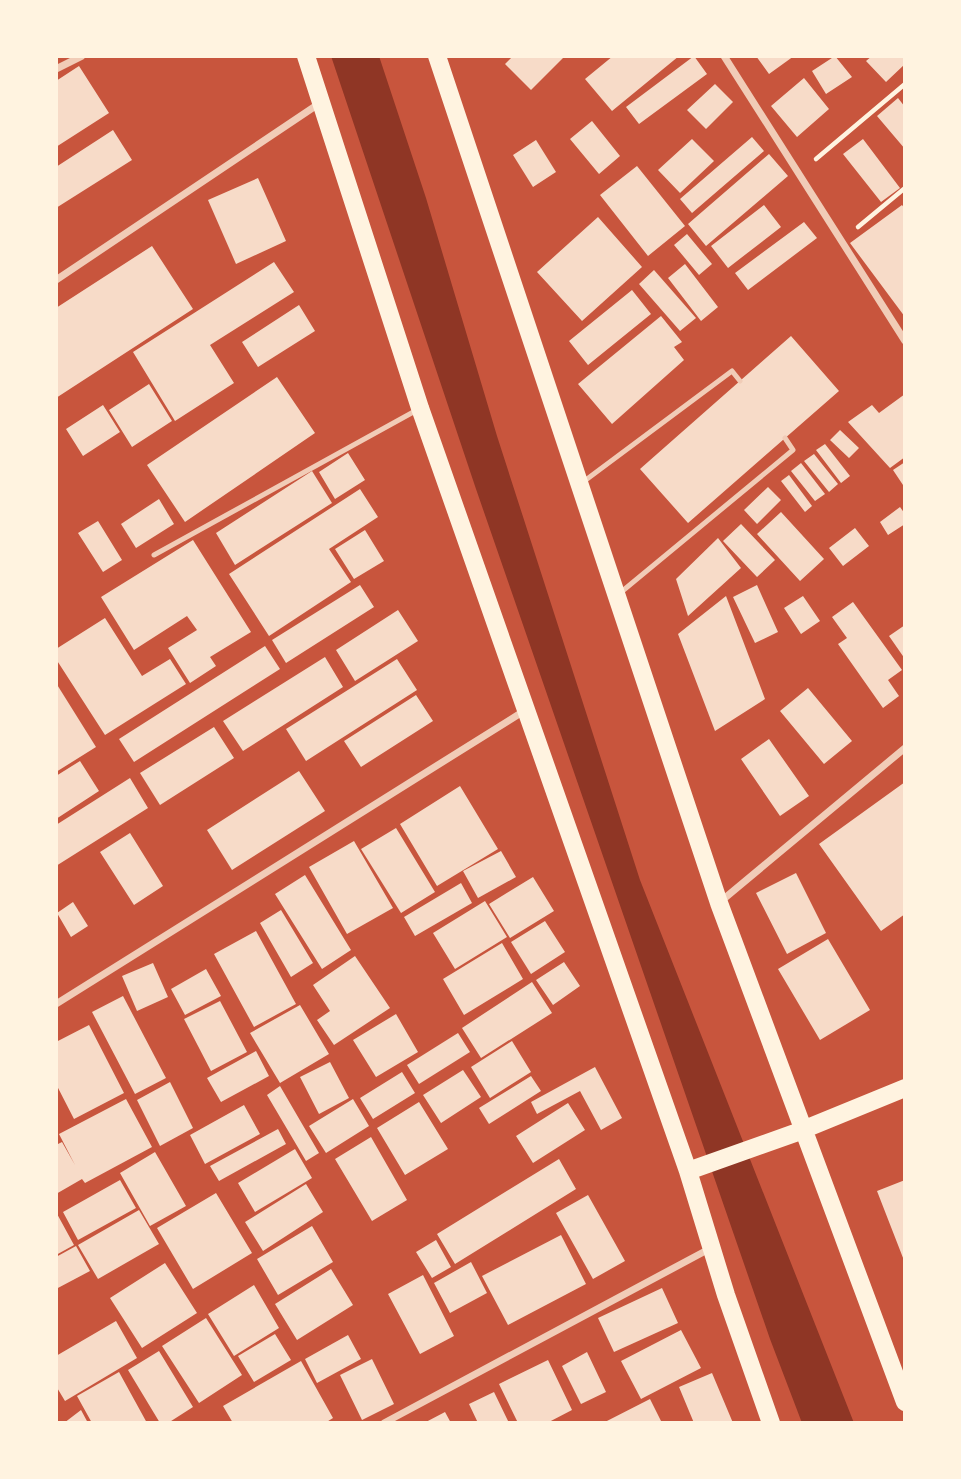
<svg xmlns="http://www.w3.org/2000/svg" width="961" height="1479" viewBox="0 0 961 1479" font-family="Jost,sans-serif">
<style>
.water{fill:#8f3625}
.building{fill:#f7dbc8}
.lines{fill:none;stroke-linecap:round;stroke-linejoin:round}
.path{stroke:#fff3e0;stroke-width:4.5}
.service{stroke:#f1ccb7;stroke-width:5}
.minor{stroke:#f1ccb7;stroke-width:7}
.primary{stroke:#fff3e0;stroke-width:18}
</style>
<rect width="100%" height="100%" fill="#c8553d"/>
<!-- water -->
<path class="water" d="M331,56h48l47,142 71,238 143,444 214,543h-52l-32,-84 -294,-850z"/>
<!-- building -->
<path class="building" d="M513,56h52l-34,34 -26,-26z
M613,56h66l-67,55 -27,-32z
M694,56l13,18 -68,50 -13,-17z
M756,56h38l-25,18z
M835,56l17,21 -26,17 -14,-23z
M872,56h33v8l-19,18 -20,-21z
M79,66l30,47 -53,34v-66z
M804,78l25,31 -32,28 -26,-31z
M715,84l18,18 -27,27 -19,-19z
M898,98l7,9v42l-28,-33z
M592,121l28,35 -21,18 -29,-35z
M113,130l19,30 -76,48v-41z
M752,137l12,14 -72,62 -12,-14z
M692,139l22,22 -34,32 -22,-23z
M863,139l37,49 -19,14 -38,-48z
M536,140l20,32 -23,15 -20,-32z
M769,154l19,22 -82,70 -18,-22z
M637,166l48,60 -37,30 -48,-61z
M258,178l28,63 -50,23 -28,-64z
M764,205l17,22 -53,41 -17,-22z
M902,205l3,4v108l-55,-74z
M598,217l44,50 -60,54 -45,-49z
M804,222l13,16 -69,52 -13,-17z
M687,234l25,30 -13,11 -25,-30z
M152,246l41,63 -137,89v-90z
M274,262l20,30 -84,53 24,38 -59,38 -42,-69z
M685,264l33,43 -17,14 -33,-43z
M654,270l42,48 -16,13 -41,-47z
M632,290l19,24 -63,51 -19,-24z
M299,305l16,26 -57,36 -16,-25z
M661,316l21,26 -8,5 10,13 -72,64 -34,-40z
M791,336l48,55 -151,132 -48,-54z
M277,377l38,56 -130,89 -38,-57z
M149,384l23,37 -40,26 -23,-37z
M905,394v63l-15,11 -42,-46 24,-17 7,8z
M103,405l17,27 -37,24 -17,-27z
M840,430l19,18 -10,10 -19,-18z
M825,444l25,32 -9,7 -25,-33z
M348,453l17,27 -30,19 -16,-27z
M814,454l24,30 -9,8 -25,-31z
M905,462v26l-12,-18z
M801,463l24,31 -10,7 -24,-30z
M312,471l20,32 -97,62 -19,-32z
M789,475l23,31 -7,6 -24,-31z
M768,487l13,13 -24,24 -13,-14z
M360,489l18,28 -49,32 22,33 -82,54 -40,-62z
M159,499l15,25 -38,24 -15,-24z
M900,507l5,7v10l-17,11 -8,-13z
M781,512l43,47 -24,22 -43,-47z
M98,521l24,39 -19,12 -25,-39z
M741,524l34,36 -18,17 -34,-36z
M855,528l14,18 -26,20 -14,-18z
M365,530l19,31 -30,18 -19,-30z
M718,538l23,30 -53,48 -12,-37z
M193,540l58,92 -41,25 6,9 -26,17 -22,-35 29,-18 -10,-14 -53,34 -33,-53z
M360,585l14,22 -88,56 -14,-23z
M757,585l21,47 -23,11 -22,-46z
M726,596l39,103 -50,32 -37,-97z
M803,596l17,25 -19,13 -17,-26z
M853,602l49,68 -14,10 11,16 -16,12 -45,-64 9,-6 -15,-21z
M398,610l20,31 -63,40 -19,-31z
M105,618l37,58 28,-17 16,25 -81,51 -49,-76v-10z
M905,625v34l-16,-23z
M265,646l15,23 -146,93 -15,-23z
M325,657l18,30 -100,64 -20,-30z
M397,659l20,31 -111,71 -20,-32z
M56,683l40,64 -40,25z
M808,688l44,53 -28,23 -44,-53z
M416,695l17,26 -72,46 -17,-26z
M214,727l20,31 -74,47 -20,-32z
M769,739l40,57 -29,20 -39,-57z
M80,761l19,30 -43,28v-43z
M299,771l26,40 -93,59 -25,-40z
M130,778l18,30 -92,58v-41z
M905,782v132l-24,17 -62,-87z
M460,786l38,63 -61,37 -37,-62z
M396,828l39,64 -34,21 -40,-64z
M130,833l33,53 -29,19 -34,-53z
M354,841l39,67 -46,26 -38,-67z
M501,851l15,26 -38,21 -15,-27z
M796,873l30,60 -39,21 -31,-61z
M305,875l46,75 -29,19 -47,-75z
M533,877l21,34 -44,27 -21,-34z
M461,883l11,20 -57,33 -11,-19z
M485,901l22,36 -52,32 -22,-36z
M73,902l15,24 -17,11 -14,-24z
M281,910l32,53 -22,14 -31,-54z
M545,921l20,31 -34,22 -20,-32z
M256,931l40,73 -42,23 -40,-73z
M828,939l42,71 -50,30 -42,-71z
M502,943l21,36 -59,36 -21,-36z
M355,956l35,52 -56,37 -17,-25 13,-9 -17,-26z
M564,962l16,24 -27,19 -17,-25z
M153,963l15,34 -31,14 -15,-35z
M206,969l15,27 -36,19 -14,-26z
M532,982l20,31 -71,45 -19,-30z
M123,996l43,82 -31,16 -43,-82z
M220,1001l27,51 -36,19 -27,-52z
M300,1005l29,49 -49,29 -30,-50z
M396,1014l22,38 -42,25 -23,-37z
M89,1025l35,68 -50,26 -18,-35v-42z
M458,1033l12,19 -51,32 -12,-19z
M512,1041l19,31 -41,26 -19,-31z
M256,1051l13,25 -48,26 -14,-24z
M330,1062l19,36 -30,16 -19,-37z
M595,1067l27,51 -21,12 -21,-39 -43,23 -6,-12z
M463,1070l18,27 -40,26 -18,-28z
M402,1072l13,21 -42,26 -13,-21z
M531,1076l10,15 -52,33 -10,-16z
M170,1082l23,46 -33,18 -23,-46z
M280,1086l39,67 -13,8 -39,-66z
M126,1099l26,48 -67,36 -3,-4 -26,15v-49l6,-3 13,23 -16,-31z
M353,1099l16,27 -43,27 -17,-27z
M419,1102l29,47 -43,26 -28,-47z
M568,1103l17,27 -52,33 -17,-27z
M244,1105l16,29 -55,30 -15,-29z
M278,1129l8,15 -67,37 -9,-15z
M371,1137l36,63 -35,21 -37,-62z
M295,1149l17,29 -57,34 -17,-29z
M155,1152l31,54 -36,20 -30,-53z
M559,1159l17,30 -121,75 -18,-30z
M120,1180l16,28 -58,32 -15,-28z
M905,1180v83l-28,-72z
M306,1184l17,28 -60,39 -18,-29z
M216,1193l36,60 -59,36 -36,-61z
M588,1195l37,66 -32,18 -37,-66z
M139,1210l20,34 -61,35 -20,-34z
M56,1212l18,33 -18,10z
M312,1226l21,36 -55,33 -21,-36z
M561,1235l25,49 -78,41 -26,-49z
M436,1240l15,27 -19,11 -16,-26z
M76,1246l14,25 -34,18v-32z
M471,1262l16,31 -37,20 -16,-30z
M165,1263l32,50 -55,35 -32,-50z
M331,1269l22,36 -56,35 -22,-36z
M423,1275l31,61 -34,18 -32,-60z
M254,1285l25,43 -45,28 -26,-42z
M662,1288l16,35 -64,29 -16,-34z
M206,1318l36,57 -43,28 -37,-57z
M116,1321l21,37 -72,43 -9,-15v-30z
M681,1330l20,38 -60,31 -20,-38z
M275,1334l16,26 -37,22 -16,-26z
M348,1335l13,24 -44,24 -12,-24z
M159,1351l34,56 -25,16h-8l-32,-53z
M587,1352l19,40 -25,12 -19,-38z
M372,1359l22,45 -32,16 -22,-45z
M548,1360l24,50 -25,13h-29l-19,-39z
M301,1361l32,57 -8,5h-92l-10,-17z
M119,1372l28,51h-55l-15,-27z
M712,1373l21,50h-39l-15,-36z
M494,1392l15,31h-31l-9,-19z
M650,1399l12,24h-59z
M81,1410l7,13h-24z
M445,1412l6,11h-27z"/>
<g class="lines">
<!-- path -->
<path class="path" d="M816,159l89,-75
M858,227l47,-39"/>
<!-- service -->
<path class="service" d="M583,482l149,-111 8,10
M154,555l263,-145
M620,593l173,-143 -8,-12"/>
<!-- minor -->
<path class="minor" d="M724,56l181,285
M56,69l26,-13
M56,280l264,-177
M720,902l185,-154
M56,1004l468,-293
M384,1423l327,-175"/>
<!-- primary -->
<path class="primary" d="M306,56l114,352 268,763 38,124 45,128
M437,56l282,847 186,499
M688,1171l107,-38 110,-45"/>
</g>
<!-- border -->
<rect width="961" height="1479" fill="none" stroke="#fff3e0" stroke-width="116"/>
</svg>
